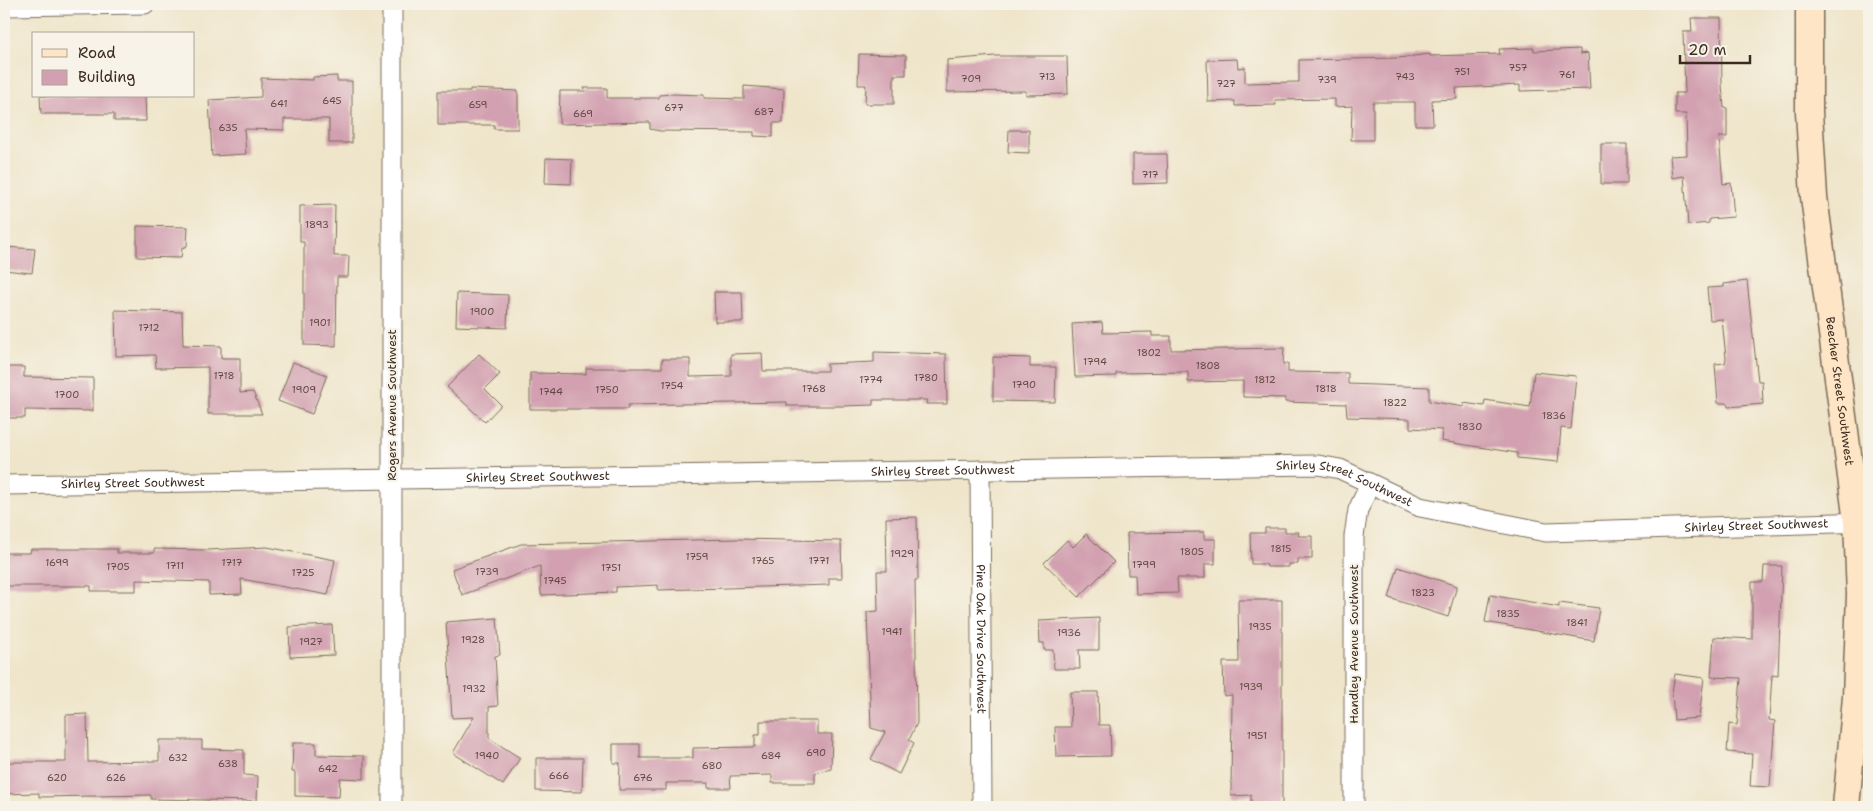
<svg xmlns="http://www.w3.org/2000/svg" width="1873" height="811" viewBox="0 0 1873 811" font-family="'Shantell Sans',sans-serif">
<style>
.building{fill:#d2a0b0}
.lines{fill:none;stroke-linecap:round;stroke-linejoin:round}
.street-casing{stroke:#7a6b5a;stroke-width:21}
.secondary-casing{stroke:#7a6b5a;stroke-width:29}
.street{stroke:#fff;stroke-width:19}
.secondary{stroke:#fde5c5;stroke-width:26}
.labels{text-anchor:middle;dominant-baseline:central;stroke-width:4.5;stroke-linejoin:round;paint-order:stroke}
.number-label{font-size:10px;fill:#614842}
.street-label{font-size:12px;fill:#3b2a1e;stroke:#f7f3e8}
</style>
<rect width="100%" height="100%" fill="#f7f3e8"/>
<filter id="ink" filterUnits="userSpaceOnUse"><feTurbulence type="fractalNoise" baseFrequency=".02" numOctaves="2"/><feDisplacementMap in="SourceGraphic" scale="10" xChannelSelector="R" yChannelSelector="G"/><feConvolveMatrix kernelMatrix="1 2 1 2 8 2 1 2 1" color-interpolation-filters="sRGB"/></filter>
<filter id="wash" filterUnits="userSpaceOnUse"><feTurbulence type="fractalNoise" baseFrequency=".0096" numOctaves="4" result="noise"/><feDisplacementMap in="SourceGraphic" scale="20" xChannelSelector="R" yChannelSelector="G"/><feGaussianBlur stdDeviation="1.12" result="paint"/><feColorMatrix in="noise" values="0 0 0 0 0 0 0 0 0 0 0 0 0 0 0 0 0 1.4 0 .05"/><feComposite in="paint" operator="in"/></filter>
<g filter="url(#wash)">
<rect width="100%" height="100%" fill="#efe5ca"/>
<g id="blocks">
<!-- building -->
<path class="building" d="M1691,18h30l1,67 2,23h3v29h-8l4,47 8,-1 3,34 -25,2v4l-21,2 -4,-49 -12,2 -2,-22 17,-1 -1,-41h-11v-21h10l-2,-61h9z
M1534,48v3l46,-2v5l8,-1 2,36 -70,2v-6l-64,3 1,11 -25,1 1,25h-18v-23h-42v38h-22l1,-34 -17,1v-8l-60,1 1,5 -41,1v-5l-27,1 -1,-42 30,-1 1,9 7,-1v16l54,-1v-22l99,-2 32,-4v2l70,-2 -1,-5z
M859,54l47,1v20h-12v29h-29l1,-19h-8z
M995,56h72l1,38 -42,1v-4l-79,1v-32z
M337,76v5h15v62h-23v-24h-45v11l-40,-1 2,25 -34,2 -3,-56 52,-3v-19l52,2v-3z
M744,86l40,3 -1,34h-10v14l-19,-1v-4l-94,-1 -10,-2v-7l-91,2 1,-33h25l-1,-3h23v10h52v-3l14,-1 31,1v3l40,1z
M470,89l48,2v38h-24v-4h-56v-34h32z
M40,96h105l1,25h-32v-7h-73z
M1009,130h20v23l-21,-1z
M1601,144h26v40h-26z
M1133,154h34l1,29 -35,1z
M546,158l26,1 -1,25 -26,-1z
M335,205l-1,51h15l-1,21h-11l-1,69 -32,-1v-103h-4v-36z
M137,226l51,1 -1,19 -5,2 -1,10 -44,-1z
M4,247l31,2 -3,24 -28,-3z
M1747,281l11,100h4l1,23 -35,3 -1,-4h-9l-3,-39 10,-1 1,-5 -4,-39 -12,1 -3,-32 17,-1v-3z
M714,292h28l1,30h-28z
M457,293l51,2 -1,33 -51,-2z
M115,310l67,2 1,33 38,1v12h19v35l13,-1 9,22h-54v-47l-52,1 -1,-13 -39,1z
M1102,322l1,11 49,-1v4h19v14l113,-2 -1,16h5v8l60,1v11l81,3v14l35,6v-4l20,3 1,-6 45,7 4,-35 42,4 -5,53 -10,-1 -3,34 -41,-4v-5l-76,-12 1,-11 -32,-2v-9l-63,-2 -1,-13 -61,-2v-4l-42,-1v-16l-55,1v-10l-72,1v3l-41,1 -3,-53z
M874,352l72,2 1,50h-21l1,-4h-54v5l-31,1h-55v-4l-159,3v4h-98v-36l56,1v-6h76v-9h28v18l41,-1v-22l31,-1 1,18h64v-7l47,-2z
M479,354l21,20 -15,15 16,16 -16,17 -38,-35z
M993,357l37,1v9h26l-1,35 -62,-1z
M293,362l34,13 -15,39 -34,-13z
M4,367h20v10l69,1v33l-68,-1v8h-21z
M917,517l1,63h-3l2,143 -8,17 5,3 -15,31 -28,-15 14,-27 -14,-4 -4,-116 11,-1 -1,-40h10l-1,-53z
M1265,528h20v4h14l-1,4h14v23h-14v5h-9v3h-22l-1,-3h-15l-1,-31h15z
M1204,532v7h11v25h-10v14h-28l1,15 -42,1 -1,-19h-7l-1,-42z
M1086,534l28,28 -35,35 -35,-34 23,-23 6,7z
M737,539l104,2 1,37h-13v7l-171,5v-5l-42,2v5l-75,3 -1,-29 -78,29 -10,-26 69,-25z
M267,547l68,13 -7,35 -87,-16 1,15 -33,1v-13l-73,-2v11h-45v-5h-87v-33h26l1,-4h86v4h37v-4l54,1z
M1764,566h18l-4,110 -6,-1 -3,45 6,1 -5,66 -20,-1 2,-32 -25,-2 2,-28 8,1 4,-47 -30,-1 3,-40 38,2v-57h11z
M1398,567l59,19 -9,31 -59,-19z
M1490,595l69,12v-4l40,5 -5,33 -109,-19z
M1238,600h44v207h-31v-12l-20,1 1,-101 -8,1 -1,-34h16z
M497,618l3,37 -5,1 3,50 -9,1v31l31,20 -17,27 -50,-32 21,-36 -22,1 -6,-96z
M1099,618v32h-20l1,19h-26l-1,-19h-9v-7h-4l-1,-22z
M332,625l2,30 -44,2 -1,-30z
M1675,674l29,4 -5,40 -25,2 -2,-28z
M1070,692h28l1,33h11l1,31 -55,1 -1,-30h16z
M87,714l1,48 71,-1v-21h43v9l42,1v25l14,1 -1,25 -106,-2v-4l-112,2v-4l-35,1v-32h62v-47z
M760,721h57v13h15l-1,35 -16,4v10h-43v-8l-42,1 1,12h-23v-5h-42v7h-47l1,-27h-7v-19h27v14h53v-10l62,-1v-12h5z
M293,743h23v12l48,1v23l-24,-1 -1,19 -44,-1v-24h-3z
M536,758h47l-1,34 -46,-1z"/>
</g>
</g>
<g filter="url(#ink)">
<use href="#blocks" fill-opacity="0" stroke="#7a6b5a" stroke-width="1"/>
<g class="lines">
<!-- street casing -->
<g class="street-casing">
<g id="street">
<path d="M4,6l141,-2"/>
<path id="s1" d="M980,470l2,337"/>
<path id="s2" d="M4,485l1314,-20 22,4 80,38 126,25 322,-10"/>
<path d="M392,807v-803"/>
<path d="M1354,807v-271l4,-26 12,-26"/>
</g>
</g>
<!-- secondary casing -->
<g class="secondary-casing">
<g id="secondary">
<path id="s3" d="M1809,4v108l5,85 43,325 3,73 -4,102 -10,110"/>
</g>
</g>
<!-- street -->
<use href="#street" class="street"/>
<!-- secondary -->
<use href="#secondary" class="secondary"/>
</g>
</g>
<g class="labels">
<!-- number labels -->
<g class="number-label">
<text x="1518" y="67">757</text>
<text x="1462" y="71">751</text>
<text x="1567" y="74">761</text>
<text x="1047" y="76">713</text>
<text x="1405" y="76">743</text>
<text x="971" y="78">709</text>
<text x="1327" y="79">739</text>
<text x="1226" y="83">727</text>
<text x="332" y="100">645</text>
<text x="279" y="103">641</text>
<text x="478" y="104">659</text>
<text x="674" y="107">677</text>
<text x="764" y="111">687</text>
<text x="583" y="113">669</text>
<text x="228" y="127">635</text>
<text x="1150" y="174">717</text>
<text x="317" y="224">1893</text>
<text x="482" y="311">1900</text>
<text x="320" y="322">1901</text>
<text x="149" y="327">1712</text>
<text x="1149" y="352">1802</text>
<text x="1095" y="361">1794</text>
<text x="1208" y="365">1808</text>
<text x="224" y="375">1718</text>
<text x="926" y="377">1780</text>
<text x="871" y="379">1774</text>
<text x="1265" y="379">1812</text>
<text x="1024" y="384">1790</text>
<text x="672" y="385">1754</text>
<text x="814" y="388">1768</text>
<text x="1326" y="388">1818</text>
<text x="304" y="389">1909</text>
<text x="607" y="389">1750</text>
<text x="551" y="391">1744</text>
<text x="67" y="394">1700</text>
<text x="1395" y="402">1822</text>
<text x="1554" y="415">1836</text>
<text x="1470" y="426">1830</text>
<text x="1281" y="548">1815</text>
<text x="1192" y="551">1805</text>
<text x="902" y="553">1929</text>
<text x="697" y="556">1759</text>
<text x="763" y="560">1765</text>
<text x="819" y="560">1771</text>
<text x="57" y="562">1699</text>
<text x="232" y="562">1717</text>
<text x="1144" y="564">1799</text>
<text x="175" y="565">1711</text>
<text x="118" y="566">1705</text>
<text x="611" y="567">1751</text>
<text x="487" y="571">1739</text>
<text x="303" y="572">1725</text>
<text x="555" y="580">1745</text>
<text x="1423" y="592">1823</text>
<text x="1508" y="613">1835</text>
<text x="1577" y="622">1841</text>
<text x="1260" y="626">1935</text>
<text x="892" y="631">1941</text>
<text x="1069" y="632">1936</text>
<text x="473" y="639">1928</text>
<text x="311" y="641">1927</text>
<text x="1251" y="686">1939</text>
<text x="474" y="688">1932</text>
<text x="1257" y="735">1951</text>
<text x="816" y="752">690</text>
<text x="487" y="755">1940</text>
<text x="771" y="755">684</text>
<text x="178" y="757">632</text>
<text x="228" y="763">638</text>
<text x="712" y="765">680</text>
<text x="328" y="768">642</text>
<text x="559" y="775">666</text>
<text x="57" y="777">620</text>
<text x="116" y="777">626</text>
<text x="643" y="777">676</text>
</g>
<!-- street labels -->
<g class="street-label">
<text stroke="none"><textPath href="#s3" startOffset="389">Beecher Street Southwest</textPath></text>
<text transform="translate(392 405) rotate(-90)">Rogers Avenue Southwest</text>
<text stroke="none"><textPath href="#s2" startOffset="939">Shirley Street Southwest</textPath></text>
<text stroke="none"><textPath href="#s2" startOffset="534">Shirley Street Southwest</textPath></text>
<text stroke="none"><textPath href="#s2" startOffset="129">Shirley Street Southwest</textPath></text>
<text stroke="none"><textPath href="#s2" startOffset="1344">Shirley Street Southwest</textPath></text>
<text stroke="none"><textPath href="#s2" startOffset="1764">Shirley Street Southwest</textPath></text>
<text stroke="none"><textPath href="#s1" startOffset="169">Pine Oak Drive Southwest</textPath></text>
<text transform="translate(1354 644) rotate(-90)">Handley Avenue Southwest</text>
</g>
</g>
<!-- margin -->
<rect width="1873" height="811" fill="none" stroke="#f7f3e8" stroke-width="20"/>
<!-- legend -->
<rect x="32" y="32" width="162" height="65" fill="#f7f3e8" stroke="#aca397"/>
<rect x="42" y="49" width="25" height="8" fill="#fde5c5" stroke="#aca397"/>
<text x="78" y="58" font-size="15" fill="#3b2a1e">Road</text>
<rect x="42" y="70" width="25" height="15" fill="#d2a0b0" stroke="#aca397"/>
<text x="78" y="82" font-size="15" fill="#3b2a1e">Building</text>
<!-- scale -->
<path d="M1680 55v8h70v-8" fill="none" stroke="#3b2a1e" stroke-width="2.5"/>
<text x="1688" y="55" font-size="15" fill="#3b2a1e" stroke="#f7f3e8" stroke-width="4" paint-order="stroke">20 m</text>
</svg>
